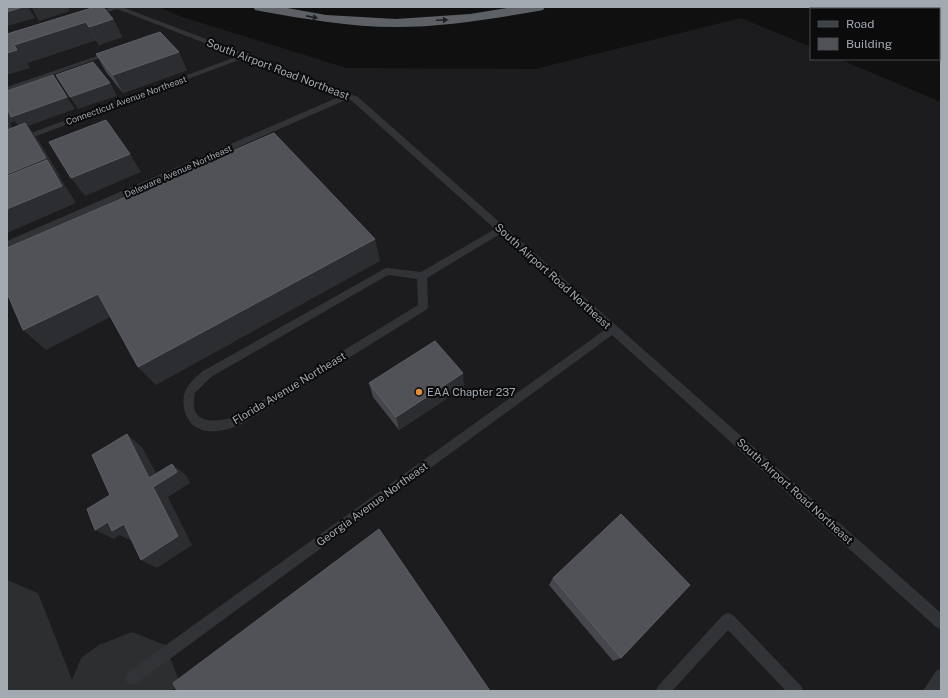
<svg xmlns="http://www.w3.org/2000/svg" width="948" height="698" viewBox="0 0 948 698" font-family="'Public Sans',sans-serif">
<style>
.built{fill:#1c1c1e}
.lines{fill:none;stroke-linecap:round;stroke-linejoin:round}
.taxiway{fill:#2c2e30;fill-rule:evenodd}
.lane{fill:#313336;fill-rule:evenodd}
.secondary{fill:#3f4245;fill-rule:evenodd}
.highway{fill:#5d6166;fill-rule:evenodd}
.wall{fill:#46474c}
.shaded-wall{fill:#2c2d30}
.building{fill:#505257;stroke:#5d6065}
.oneway{fill:#202022}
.poi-dot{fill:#e38d36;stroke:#0b0b0c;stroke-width:1.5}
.labels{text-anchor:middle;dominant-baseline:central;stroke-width:4;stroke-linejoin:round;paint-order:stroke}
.far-street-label{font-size:9px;fill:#a2a9b1;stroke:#0b0b0c}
.street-label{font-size:11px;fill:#a2a9b1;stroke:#0b0b0c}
.poi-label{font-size:11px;fill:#a2a9b1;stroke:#0b0b0c;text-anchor:start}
</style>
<rect width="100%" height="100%" fill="#101011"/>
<!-- built -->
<path class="built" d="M7,7h152l23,10 165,51 188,1 206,-51 70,29v12h28l102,43v589h-934z"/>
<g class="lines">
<!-- taxiway -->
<path class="taxiway" d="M7,580l31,13 34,87 9,-22 18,-13 33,-13 33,13 13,33 -5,13h-166z"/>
<!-- lane -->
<path class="lane" d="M112,7h10l236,90 583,516v16l-5,-2 -324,-292 -475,348 -5,2 -5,-2 -2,-5 2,-5 479,-344 -106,-95 -73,44 1,29 -2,3 -184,114c-12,5 -27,10 -40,6 -17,-5 -24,-29 -14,-44 4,-6 10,-11 15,-15l181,-102 3,-1 34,4 74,-43 -143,-128 -4,-2 -341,149v-7l334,-145 -97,-38 -237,89v-5l231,-86 -121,-47 -24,8 -3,-2zM388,275l29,4 1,26 -183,112c-22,6 -47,8 -40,-24l16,-16z
M109,52l5,1 -107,38v-4z
M728,613l5,2 68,71 2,5h-17l-58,-61 -56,61h-16l2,-5 65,-71z
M941,669v19l-2,3h-16l13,-20z"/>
<!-- secondary -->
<path class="secondary" d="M833,7h17l2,2h-17z
M859,7h17l2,2h-17z
M939,46h2v9h-2z"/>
<!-- highway -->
<path class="highway" d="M253,7h29l44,8 70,4 74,-5 43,-7h32l-2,3 -5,1c-47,8 -94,16 -142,16 -46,0 -91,-8 -136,-16l-5,-1z"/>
</g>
<!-- wall -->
<path class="wall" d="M113,19l9,18 -23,8 -3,-5 -69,23 3,5 -23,-34z
M96,54l91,16 -64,23 -17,-21z
M369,383l95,4 -65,43 -26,-33z
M553,578l68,80 -8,3 -64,-76z"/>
<!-- shaded-wall -->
<path class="shaded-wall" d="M23,7h5l7,11 -28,8v-14z
M36,7h32l2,4 -31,10 -7,-13z
M113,19l9,18 -23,8 -10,-18z
M86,22l10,18 -69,23 3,5 -23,7v-22l7,-8z
M179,52l8,18 -64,23 -10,-18z
M53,75l22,34 -47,17 11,15 21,35h-1l17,27 -69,30v-59l14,-45 -9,-11 2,4 -4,1 5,10 -8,3v-28z
M110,83l7,13 -39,13 -8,-12z
M130,154l11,18 -56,24 -14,-18z
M375,239l5,22 -224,124 -18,-18z
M98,294l18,20 -70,36 -23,-20z
M463,373l1,14 -65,43 -3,-13z
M127,434l15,13 19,35 11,-18 14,11 4,8 -22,14 24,48 -35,23 -16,-8 12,-73z
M108,522l16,2 17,9 -11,7 -11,-5 -5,4 -19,-9z"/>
<!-- building -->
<path class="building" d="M7,7h16l-16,5z
M95,7h8l10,12 -24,8 -3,-5 -72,23 3,5 -10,3v-19z
M160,32l19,20 -66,23 -17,-21z
M93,62l17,21 -40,14 -14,-22z
M53,75l14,22 -56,20 -4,-9v-17z
M106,120l24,34 -59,24 -22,-36z
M25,123l21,35 -39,16v-44z
M274,133l101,106 -237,128 -40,-73 -75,36 -16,-37v-45z
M47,160l15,26 -55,23v-33z
M435,341l28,32 -67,44 -27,-34z
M127,434l22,44 23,-14 5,8 -24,15 25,49 -37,24 -17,-36 -12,7 -4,-9 -13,8 -8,-21 23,-14 -18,-40z
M621,514l69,71 -69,73 -68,-80z
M379,529l111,162h-313l-4,-8z"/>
<!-- one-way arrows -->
<defs><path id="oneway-solid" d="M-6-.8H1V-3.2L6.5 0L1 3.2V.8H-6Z"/></defs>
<g class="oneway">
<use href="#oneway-solid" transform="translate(312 17) rotate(11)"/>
<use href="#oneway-solid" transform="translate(442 20) rotate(-3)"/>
</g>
<!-- markers -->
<circle class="poi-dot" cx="419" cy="392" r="4"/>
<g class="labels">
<!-- far-street labels -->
<g class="far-street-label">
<text transform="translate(126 100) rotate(-20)">Connecticut Avenue Northeast</text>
<text transform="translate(178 171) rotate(-24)">Deleware Avenue Northeast</text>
</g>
<!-- street labels -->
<g class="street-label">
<text transform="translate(278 69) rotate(21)">South Airport Road Northeast</text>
<text transform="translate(553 276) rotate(42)">South Airport Road Northeast</text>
<text transform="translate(289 388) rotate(-31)">Florida Avenue Northeast</text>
<text transform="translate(795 491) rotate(42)">South Airport Road Northeast</text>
<text transform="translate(372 504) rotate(-36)">Georgia Avenue Northeast</text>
</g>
<!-- poi labels -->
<g class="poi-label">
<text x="427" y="392">EAA Chapter 237</text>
</g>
</g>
<!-- border -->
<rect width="948" height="698" fill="none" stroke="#a2a9b1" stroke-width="16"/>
<!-- legend -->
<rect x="810" y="8" width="130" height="52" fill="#0b0b0c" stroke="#474a4e"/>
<rect x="818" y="21" width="20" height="6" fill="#3f4245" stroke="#474a4e"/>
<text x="846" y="28" font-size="12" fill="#a2a9b1">Road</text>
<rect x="818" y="38" width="20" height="12" fill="#505257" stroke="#474a4e"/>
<text x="846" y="48" font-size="12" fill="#a2a9b1">Building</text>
</svg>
